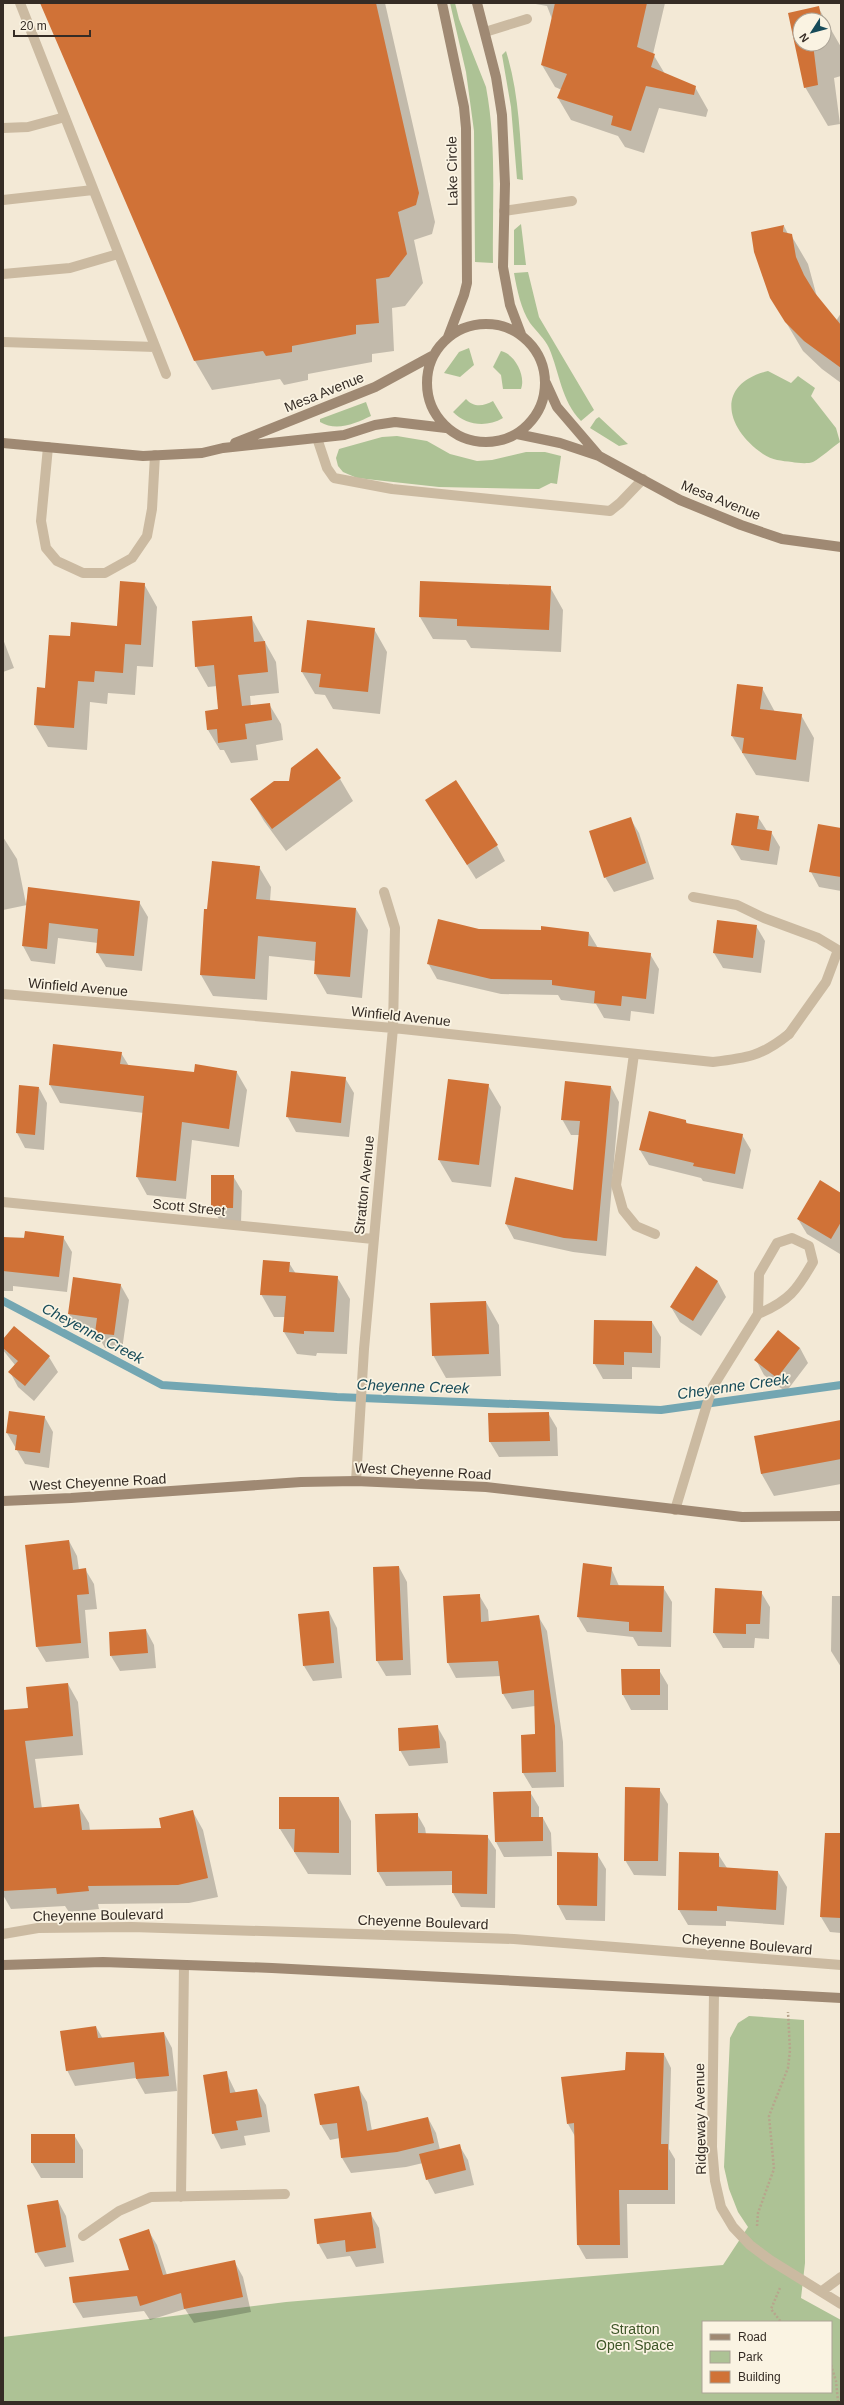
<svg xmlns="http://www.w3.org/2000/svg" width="844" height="2405" viewBox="0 0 844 2405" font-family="Helvetica,sans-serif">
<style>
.green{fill:#adc295;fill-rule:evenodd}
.shadow{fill:#0003;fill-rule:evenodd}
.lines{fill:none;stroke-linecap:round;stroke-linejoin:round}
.stream{stroke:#73a6b2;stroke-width:8}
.building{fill:#d07237}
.path{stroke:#b7a58c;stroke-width:2.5;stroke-dasharray:2 2;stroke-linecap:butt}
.lane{stroke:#cbbaa1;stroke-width:10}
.street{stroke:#cbbaa1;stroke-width:10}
.secondary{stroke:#9f8973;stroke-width:10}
.labels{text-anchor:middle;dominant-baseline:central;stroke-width:3.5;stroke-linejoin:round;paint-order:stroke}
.street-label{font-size:14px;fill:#352c25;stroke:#faf3e2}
.park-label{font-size:14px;fill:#3d5527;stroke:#faf3e2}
.water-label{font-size:15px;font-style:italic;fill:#174b59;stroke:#faf3e2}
</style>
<rect width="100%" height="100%" fill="#f3e9d6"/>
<!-- green -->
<path class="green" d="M450,3h5l4,16 27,68c11,58 6,117 7,176l-18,-1 -1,-131 -8,-59z
M506,51c13,42 14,85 17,129l-6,-1 -6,-72 -9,-52z
M521,224l5,41h-12v-35z
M528,272l11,45 55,93 -13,11c-20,-21 -21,-47 -32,-73 -4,-9 -13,-17 -19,-25 -9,-14 -13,-33 -16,-50z
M469,348l5,17 -14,12 -16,-4 15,-21z
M501,351c14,3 25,25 20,38h-18l-2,-14 -8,-8z
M768,371l23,12 7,-7 17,12 -4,8 25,32 4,14c-9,6 -18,15 -27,20 -5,2 -16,1 -21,0 -10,-1 -20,-2 -29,-8 -38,-26 -48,-70 5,-83z
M466,399c8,9 18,7 27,2l10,17c-17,10 -37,7 -50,-6z
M366,402l5,14c-15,7 -34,16 -51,6v-3z
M599,417l29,27 -9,2 -29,-18 6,-9z
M397,436l30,5 23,13 27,7 15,-1 34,-8h19l16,4 -4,28 -6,-1 -12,6 -100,-2 -82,-9 -14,-6 -5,-6 -2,-8 3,-9 43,-12z
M749,2016l55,4 1,243 -4,35 40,22v82h-838v-65l283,-35 437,-37 25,-38 -10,-15 -9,-23 -5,-22 6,-129 8,-15zM703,2322h128v70h-128z"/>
<!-- shadow -->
<path class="shadow" d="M41,3h344l50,219 -3,12 -18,6 9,43 -18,23 -13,2 2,43 -22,3v8l-64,12v6l-24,5 -4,-6 -68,11 -17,-29z
M530,3h135l-12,51 12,20 30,13 13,23 -2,7 -47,-9 -15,45 -19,-6 -7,-11 -47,-16 -13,-22 4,-8 -7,-3 -13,-22 10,-46 -5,-13z
M818,7l23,40v29l-7,2 6,46 -12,2 -23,-39 -16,-73zM800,20h24v24h-24z
M784,226l4,8 3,1 17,29 9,33 19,24 5,-8v70l-19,-14 -19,-18 -32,-54z
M144,584l13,23 -4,60 -16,-1 -2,29 -27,-2 -1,11 -17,-2 -3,48 -39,-3 -13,-22 36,-87 47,-11z
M550,587l13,23 -2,42 -90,-4 -5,-8 -33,-1 -13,-22z
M251,617l25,45 3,31 -29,3 1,10 18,-2 12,20 2,16 -27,5 2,15 -27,3 -7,-13h-4l-12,-20 -2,-18 13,-2 -2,-24 -9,1 -12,-21z
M374,629l13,23 -7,62 -47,-5 -8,-14 -10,-1 -13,-22z
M3,639l11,29 -11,4z
M762,688l13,24 26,3 13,23 -5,44 -53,-7 -24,-39z
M340,779l13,22 -67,50 -22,-30 -13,-22z
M426,800l71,46 8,15 -29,18z
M758,817l9,14 4,1 9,15 -3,18 -36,-5 -9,-15z
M630,818l9,15 15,46 -40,13 -9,-15z
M841,829v62l-22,-4 -8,-15z
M3,837l14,22 9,45 3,-16 110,14 9,15 -6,54 -36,-4 -9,-15 1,-9 -40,-5 -3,26 -24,-3 -8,-15 4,-41 -24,5z
M259,867l12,20 -1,14 86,8 12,21 -6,68 -35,-4 -12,-21 1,-12 -47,-5 -2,44 -54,-4 -12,-21 7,-64z
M756,926l9,15 -4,32 -38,-5 -9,-15z
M479,930l110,3 9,15 52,6 9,15 -5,45 -23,-3 -1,10 -26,-3 -8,-14 -35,-4 -3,-5 -57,-1 -64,-15 -9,-16z
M121,1053l8,13 65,7 42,-2 11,19 -8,57 -47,-7 -6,59 -39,-4 -10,-18 7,-64 -84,-10 -10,-18z
M345,1078l9,15 -5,44 -53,-5 -9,-16z
M449,1080l39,5 13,22 -10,80 -39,-5 -13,-22z
M611,1087l8,15 -13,154 -33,-4 -59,-13 -8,-15 68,-33 5,-56h-8l-9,-16z
M39,1088l8,15 -3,47 -19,-2 -8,-15z
M686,1121l2,4 54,10 9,15 -8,39 -40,-8 -2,-3 -52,-13 -9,-15z
M233,1176l9,15 -1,32h-20l-9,-16z
M841,1194v57l-1,3 -33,-20 -9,-15z
M63,1237l9,15 -5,40 -54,-6v5h-10v-53z
M289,1263l7,11 41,3 13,22 -3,55 -30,-1 -1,3 -19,-2 -13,-22 1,-15h-11l-13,-23z
M696,1268l22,14 8,15 -25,39 -21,-14 -9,-15z
M74,1278l46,6 9,16 -7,50 -17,-2 -9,-16 -19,-3 -8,-15z
M486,1302l13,23 2,51 -55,2 -13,-23z
M652,1322l9,15 -1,31 -28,-1v12h-29l-9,-16z
M14,1328l35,29 9,15 -24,29 -16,-14 -8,-15 5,-7 -12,-15v-9z
M800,1348l8,15 -22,29 -22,-17 -8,-15z
M548,1413l9,15 1,28 -59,1 -9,-15 -1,-28z
M44,1416l9,16 -4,36 -24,-4 -18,-31z
M841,1421v63l-67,12 -13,-23z
M69,1541l8,15 2,14 6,-1 9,15 3,25 -12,1 4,48 -43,4 -9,-15 -11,-101z
M399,1567l8,15 4,93 -25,1 -9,-15z
M611,1568l8,18 44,1 9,15 -1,45 -33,-1 -5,-9 -46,-5 -9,-15z
M761,1592l9,15 -1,32 -14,-1 -1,10h-31l-9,-15z
M479,1595l9,15 1,12 49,-6 9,15 16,111 1,45 -32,1 -9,-15 13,-38 -1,-29 -23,3 -9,-15 -2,-18 -45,2 -8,-15 -4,-66z
M832,1596h9v71l-10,-16z
M329,1612l8,16 5,50 -29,3 -9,-15z
M146,1630l8,15 2,23 -36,3 -9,-15z
M659,1670l9,15v25h-37l-8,-15z
M68,1684l10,18 5,53 -48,4 7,50 36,-4 11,18 1,8 72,-2 31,-17 10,18 15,67 -29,6 -91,1 1,5 -30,3 -4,-6 -54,3 -8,-14v-184l26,-2z
M437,1726l9,16 2,21 -39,3 -9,-16z
M659,1789l9,15 -2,72 -32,-1 -9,-15z
M530,1792l9,15v11h4l8,15 1,23 -48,1 -8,-15z
M280,1798h59l12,23v54l-43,-1 -28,-45z
M417,1814l8,14 1,6 61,2 9,14 -1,58 -34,-1 -8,-14v-8l-67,1 -8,-14 -2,-57z
M597,1854l9,15 -1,52 -39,-1 -8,-15z
M718,1854l9,14 51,4 9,15 -3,38 -58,-4v5l-38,-1 -9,-15z
M841,1855v78l-11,-1 -9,-15z
M96,2027l7,12 61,-6 8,15 5,43 -32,3 -9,-16 -61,8 -8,-16z
M664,2054l7,14 -2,81 6,10v45h-48l1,54 -42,1 -8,-14 -2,-107 -8,-14 58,-53z
M226,2072l10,21 21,-3 9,15 4,27 -26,4 2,9 -25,4 -8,-16z
M358,2087l9,15 5,29 56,-13 8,15 4,17 19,-5 9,15 6,25 -39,9 -8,-15 -4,-16 -17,4 -55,6 -9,-15 -2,-20 -10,2 -9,-15 -5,-31z
M32,2135h42l9,15v28h-42l-9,-15z
M58,2201l8,15 8,46 -29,5 -9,-15z
M370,2213l9,15 5,35 -28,4 -6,-11 -23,3 -9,-16z
M148,2230l9,15 10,30 67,-14 9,16 8,35 -57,11 -9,-14 -35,11 -6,-9 -61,7 -9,-15 -3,-25 59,-7z"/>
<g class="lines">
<!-- stream -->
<path class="stream" d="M3,1301l159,84 175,12 324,13 180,-25"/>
</g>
<!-- building -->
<path class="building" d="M40,3h336l43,190 -3,12 -18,7 9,42 -18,23 -13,2 3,44 -23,2v9l-64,12v6l-26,4 -3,-5 -69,10z
M555,3h92l-10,44 18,7 -4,13 45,19 -2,9 -48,-9 -15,45 -20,-6 2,-9 -56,-18 10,-24 -26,-9z
M819,6l3,14h-22v24h13l5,41 -14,3 -16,-75z
M784,225l-1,7 9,2 4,23 8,18 11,18 26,32v43l-37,-27 -19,-19 -15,-24 -16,-46 -3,-20z
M120,581l25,2 -4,62 -16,-1 -2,29 -28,-2 -1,11 -16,-1 -4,47 -40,-3 3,-38 8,1 4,-53 21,1 1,-14 46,4z
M420,581l131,5 -2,44 -92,-4v-7l-38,-2z
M252,616l2,26 11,-1 3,31 -30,3 4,31 28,-3 2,17 -27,4 2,15 -29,4 -1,-14 -10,1 -2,-19 13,-2 -4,-44 -19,2 -3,-46z
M307,620l68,8 -7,64 -49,-5 2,-13 -20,-2z
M737,684l26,3 -3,22 42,5 -6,46 -54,-7 2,-15 -13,-2z
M317,748l24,30 -69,51 -22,-30 24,-18h15l2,-13z
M456,780l42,65 -31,20 -42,-65z
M736,813l23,3 -2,13 15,2 -3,20 -38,-6z
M631,817l15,46 -42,15 -15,-47z
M818,824l23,4v49l-32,-5z
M212,861l48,5 -4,33 100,9 -6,69 -36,-3 2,-32 -58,-6 -3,43 -55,-4 4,-66h3z
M28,887l112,14 -6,55 -38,-3 2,-24 -49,-6 -2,26 -25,-3z
M438,919l41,10 62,1v-4l48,6 -1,14 63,7 -5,46 -24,-3 -1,10 -27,-3 1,-12 -43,-6v-5l-61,-1 -64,-15z
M717,920l40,5 -4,33 -40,-5z
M53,1044l69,8 -2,12 74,8 1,-8 42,7 -8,58 -47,-7 -6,59 -40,-4 8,-81 -95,-11z
M291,1071l55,6 -5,46 -55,-6z
M448,1079l41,5 -10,81 -41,-5z
M565,1081l46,5 -14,155 -33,-3 -59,-14 10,-47 58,13 7,-69 -19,-1z
M19,1085l20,2 -4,48 -19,-2z
M649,1111l37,9v3l57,11 -8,40 -42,-8 1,-3 -55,-13z
M211,1175h23l-1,33h-22z
M820,1180l21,13v29l-10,17 -34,-20z
M25,1231l39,5 -5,41 -56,-6v-34l21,1z
M263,1260l27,2 -1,10 49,4 -4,56 -30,-1v3l-21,-2 3,-36 -26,-1z
M696,1266l22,15 -25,40 -23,-14z
M73,1277l48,7 -7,51 -19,-2 2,-15 -29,-4z
M486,1301l3,53 -57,2 -2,-53z
M594,1320l58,1v32l-28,-1v13l-31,-1z
M14,1326l36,30 -25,30 -17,-14 10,-11 -15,-13v-9z
M778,1330l22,18 -23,30 -23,-18z
M9,1411l36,5 -5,37 -25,-3 2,-15 -11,-2z
M549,1412l1,29 -61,1 -1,-29z
M841,1420v39l-80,15 -7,-38z
M69,1540l4,30 13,-2 3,26 -12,1 4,48 -45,4 -11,-102z
M583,1563l29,4 -2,18 54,1 -2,46 -33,-1v-9l-52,-5z
M399,1566l4,94 -27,1 -3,-94z
M715,1588l47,3 -2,33h-14v10l-33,-1z
M480,1594l1,28 58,-7 16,111 1,46 -34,1 -1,-38 14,-1 -1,-44 -32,4 -4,-33 -51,2 -4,-67z
M329,1611l5,52 -31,3 -5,-52z
M146,1629l2,24 -38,3 -1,-24z
M621,1669h39v26h-38z
M68,1683l5,53 -48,5 9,67 45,-4 3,26 79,-2 -2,-10 34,-8 15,68 -30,7 -90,1 1,5 -32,3 -1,-6 -53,3v-181l25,-2 -2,-21z
M438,1725l2,23 -41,3 -1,-23z
M625,1787l35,1 -2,73h-34z
M531,1791v26h12v24l-48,1 -2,-50z
M279,1797h60v56l-45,-1 1,-23h-16z
M418,1813v20l70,2 -1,59 -35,-1v-22l-75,1 -2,-58z
M825,1833h16v85l-21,-1z
M557,1852l41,1 -1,53 -40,-1z
M679,1852l40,1v14l59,4 -2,39 -59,-4v5l-39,-1z
M96,2026l2,12 66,-6 5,44 -33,3 -2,-17 -68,9 -6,-40z
M626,2052l38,1 -3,91h7v46h-49l1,55h-43l-3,-122 -7,1 -6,-47 64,-7z
M227,2071l3,22 27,-4 5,28 -26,4 2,9 -26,4 -9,-59z
M359,2086l8,45 61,-14 6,26 -37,9 -56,6 -4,-35 -17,2 -6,-31z
M31,2134h44v29h-44z
M460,2144l6,26 -40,10 -7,-26z
M58,2200l8,47 -31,6 -8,-48z
M371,2212l5,36 -30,4 -1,-12 -28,4 -3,-25z
M149,2229l14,46 72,-15 8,37 -59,12 -3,-16 -41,13 -3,-10 -64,7 -4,-26 60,-7 -10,-31z"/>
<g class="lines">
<!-- path -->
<path class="path" d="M757,2226l1,-13 16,-44 -5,-53 19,-48 2,-18 -2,-38
M780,2288l-9,21 10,13
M831,2365l5,16 2,21"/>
<!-- lane -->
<path class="lane" d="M20,3l146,371
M485,32l42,-13
M3,128l25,-1 37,-10
M3,200l90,-10
M504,211l68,-10
M3,274l67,-6 48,-14
M3,342l152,5
M317,438l10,30 7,10 58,11 218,22 10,-8 23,-24
M48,447l-7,74 5,27 11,13 26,12h22l27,-15 15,-22 5,-27 3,-54
M693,897l44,8 27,13 54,20 20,12 -12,32 -37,52
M634,1054l-18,131 7,25 13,16 19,8
M675,1510l37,-122 46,-74 1,-40 18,-31 15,-5 17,8 4,16c-16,28 -24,39 -55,52
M181,2197l3,-232
M83,2236l36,-25 32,-14 134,-3"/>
<!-- street -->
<path class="street" d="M3,994l390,34 320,34c34,-4 49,-6 76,-28
M3,1202l370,37
M356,1481l8,-132 29,-321 2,-100 -11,-36
M3,1934l35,-6 94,-1 382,12 327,26
M714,1993l-2,154 3,34 6,26 12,20 17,18 20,15 71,44
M822,2291l19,-14"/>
<!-- secondary -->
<path class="secondary" d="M442,3l22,104 2,21 1,155 -3,12 -16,42
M477,3l19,74 6,38 3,69 -2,83 7,38 11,29
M427 383a59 59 0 1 1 118 0a59 59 0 1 1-118 0Z
M546,383l11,24 42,49
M517,434l43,9 39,13 81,44 61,25 41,14 59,8
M3,443l140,13 59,-3 21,-5 121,-13 31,-10 20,-3 51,6
M235,443l140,-56 57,-31
M3,1501l68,-3 230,-16 55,-1 130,6 256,30 99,-1
M3,1965l100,-3 169,6 569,30"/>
</g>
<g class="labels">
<!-- street labels -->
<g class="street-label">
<text transform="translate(452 171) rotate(-91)">Lake Circle</text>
<text transform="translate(324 392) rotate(-22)">Mesa Avenue</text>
<text transform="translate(721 500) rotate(22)">Mesa Avenue</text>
<text transform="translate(78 987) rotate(5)">Winfield Avenue</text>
<text transform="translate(401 1016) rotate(6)">Winfield Avenue</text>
<text transform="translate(364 1185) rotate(-84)">Stratton Avenue</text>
<text transform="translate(189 1207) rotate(6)">Scott Street</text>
<text transform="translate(423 1471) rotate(3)">West Cheyenne Road</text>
<text transform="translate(98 1482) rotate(-3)">West Cheyenne Road</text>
<text transform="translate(98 1915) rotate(-1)">Cheyenne Boulevard</text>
<text transform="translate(423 1922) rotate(2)">Cheyenne Boulevard</text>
<text transform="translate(747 1944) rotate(5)">Cheyenne Boulevard</text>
<text transform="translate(700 2119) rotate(-91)">Ridgeway Avenue</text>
</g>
<!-- park labels -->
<g class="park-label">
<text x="635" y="2329">Stratton<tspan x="635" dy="16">Open Space</tspan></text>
</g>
<!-- water labels -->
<g class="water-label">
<text transform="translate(93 1333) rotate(28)">Cheyenne Creek</text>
<text transform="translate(413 1386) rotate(2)">Cheyenne Creek</text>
<text transform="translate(733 1386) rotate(-8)">Cheyenne Creek</text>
</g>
</g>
<!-- border -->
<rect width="844" height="2405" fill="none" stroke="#352c25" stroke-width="8"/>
<!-- legend -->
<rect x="702" y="2321" width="130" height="72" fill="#faf3e2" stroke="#aba396"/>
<rect x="710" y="2334" width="20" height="6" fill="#9f8973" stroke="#aba396"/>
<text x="738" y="2341" font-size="12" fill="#352c25">Road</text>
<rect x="710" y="2351" width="20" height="12" fill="#adc295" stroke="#aba396"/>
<text x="738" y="2361" font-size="12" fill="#352c25">Park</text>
<rect x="710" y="2371" width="20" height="12" fill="#d07237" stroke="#aba396"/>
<text x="738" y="2381" font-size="12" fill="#352c25">Building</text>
<!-- north arrow -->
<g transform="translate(812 32) rotate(234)"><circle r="19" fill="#faf3e2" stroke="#aba396"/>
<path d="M0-3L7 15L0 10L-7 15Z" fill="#174b59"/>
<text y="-6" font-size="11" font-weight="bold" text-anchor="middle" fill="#352c25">N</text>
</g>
<!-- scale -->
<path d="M14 30v6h76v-6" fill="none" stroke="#352c25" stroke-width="2"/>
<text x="20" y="30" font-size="12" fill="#352c25" stroke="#faf3e2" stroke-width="3" paint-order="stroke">20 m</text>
</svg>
